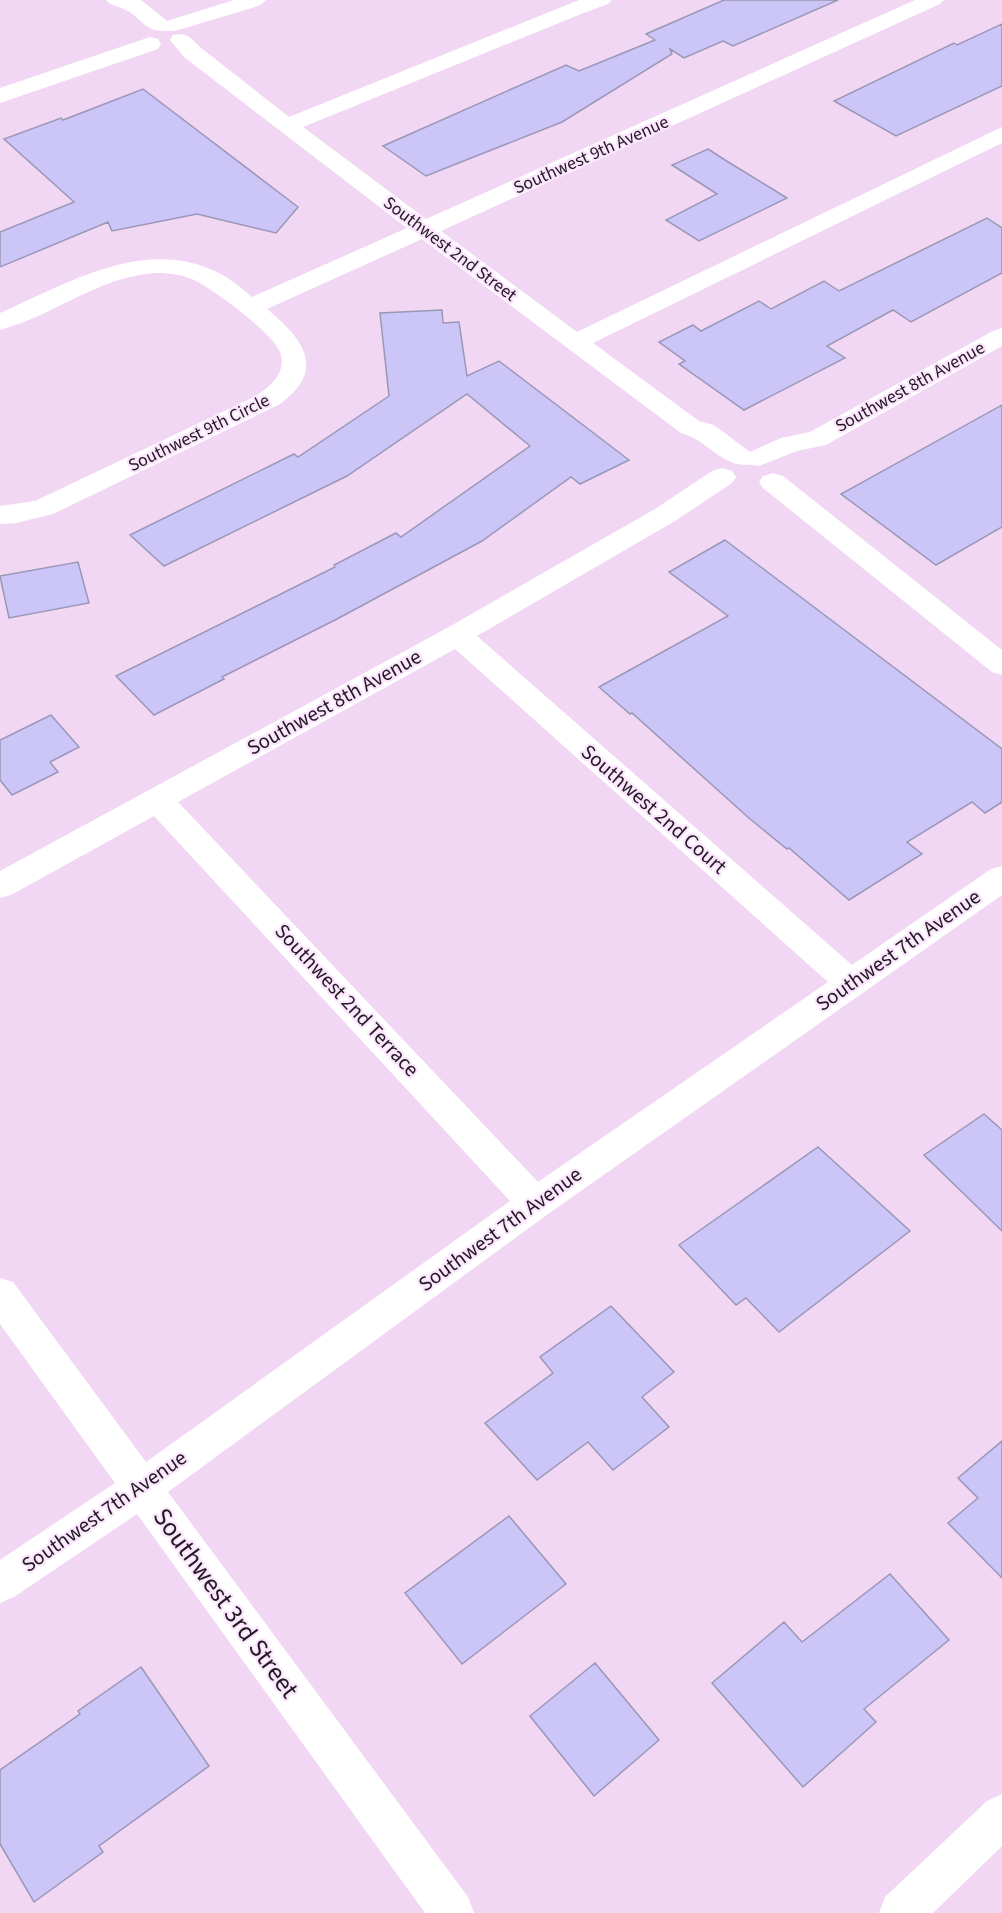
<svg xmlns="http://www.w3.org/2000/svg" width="1002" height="1913" viewBox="0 0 1002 1913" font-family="'Source Sans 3',sans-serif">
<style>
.building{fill:#cbc5f8;stroke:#9b97b7;stroke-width:1.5}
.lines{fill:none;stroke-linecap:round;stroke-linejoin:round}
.minor{fill:#fff;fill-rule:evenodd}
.labels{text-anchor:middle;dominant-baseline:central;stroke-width:4.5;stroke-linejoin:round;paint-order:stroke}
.far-street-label{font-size:18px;fill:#221923;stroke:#fbe6fd}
.street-label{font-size:21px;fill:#221923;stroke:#fbe6fd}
.near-street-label{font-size:26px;fill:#221923;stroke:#fbe6fd}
</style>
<rect width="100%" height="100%" fill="#f1d7f3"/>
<!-- building -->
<path class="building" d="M724,0h114l-105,46 -10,-5 -39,17 -14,-9 2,5 -110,68 -136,54 -43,-30 183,-81 13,6 76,-31 -9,-6z
M1002,24v62l-106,50 -62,-35 120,-58 3,2z
M143,89l155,118 -22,26 -79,-19 -85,17 -4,-9 -108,45v-35l74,-30 -70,-63 57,-21 2,2z
M708,149l17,11 62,38 -88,43 -33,-21 51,-26 -45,-29z
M987,218l15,10v45l-91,49 -18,-12 -66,36 18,12 -101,52 -65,-46 6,-3 -26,-19 34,-17 8,6 58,-30 12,8 53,-28 15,10z
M442,310l1,13 16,-1 8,54 32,-15 130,99 -49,24 -9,-7 -89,64 -145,78 -115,58 2,2 -70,36 -38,-39 219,-109 -1,-2 62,-32 5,4 129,-91 -63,-52 -120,82 -183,90 -34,-31 164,-81 4,3 91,-61 -9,-83z
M1002,405v122l-66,38 -95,-71z
M725,540l277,209v53l-17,11 -13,-11 -65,40 15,12 -73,46 -60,-52 -2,1 -37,-30 -118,-106 -2,1 -31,-27 129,-71 -59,-44z
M78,562l11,41 -80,15 -9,-42z
M51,715l28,32 -29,15 8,10 -46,23 -12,-15v-40z
M984,1114l18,16v101l-78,-76z
M818,1147l92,84 -131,101 -33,-34 -10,7 -57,-60z
M611,1306l63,66 -32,25 27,30 -56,43 -25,-28 -51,38 -52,-57 68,-50 -13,-16z
M1002,1441v137l-54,-55 30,-25 -20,-20z
M509,1516l57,68 -104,80 -57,-71z
M890,1574l59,66 -85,69 12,13 -73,65 -91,-104 72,-61 18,20z
M595,1663l64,77 -65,56 -64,-80z
M141,1667l68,99 -110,80 4,6 -69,50 -34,-58v-74l80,-56 -2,-3z"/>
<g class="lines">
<!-- minor -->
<path class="minor" d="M106,0h35l26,21 67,-21h32l-4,4 -10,4 -77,23c-8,-1 -17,1 -23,-2 -9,-4 -16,-13 -24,-18 -8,-5 -16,-4 -22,-11z
M579,0h33l-4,4 -27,10 -278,113 123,92 489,-219h29l-4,4 -499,227 136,101 425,-205v16l-409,200 106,78 15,4 36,27 31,-14 29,-6 183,-101 9,-3v18l-176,99 -29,6 -38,15c-10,-2 -20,0 -28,-4 -19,-8 -28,-23 -50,-29l-259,-194 -155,70c35,29 61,60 13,95l-227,110 -37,9 -16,1v-18l35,-5 221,-105c15,-10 31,-23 24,-44 -6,-18 -68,-64 -86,-72 -11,-5 -24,-7 -36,-7 -58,2 -104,43 -158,57v-17c64,-28 139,-74 210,-44 16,6 30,18 42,28l155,-69 -223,-171 -14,-17 3,-5c14,-3 18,3 27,12l89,70z
M150,37l8,2 3,5 -3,5 -158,54v-15z
M722,468l10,3 4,6 -4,6 -57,38 -198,115 375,329 139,-96 11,-3v29l-454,319 -380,278 300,405 6,16h-49l-288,-399 -123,83 -14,6v-43l115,-77 -115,-159v-46l13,4 133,180 364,-261 -356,-385 -143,79 -11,3v-27l447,-243 208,-119 57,-38zM455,649l373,333 -290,200 -360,-380z
M773,473l10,3 219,174v25l-10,-3 -229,-184 -4,-6 4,-6z
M1002,1794v52l-69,67h-54l6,-16 102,-96z"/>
</g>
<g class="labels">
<!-- far-street labels -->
<g class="far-street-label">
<text transform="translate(591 155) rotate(-24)">Southwest 9th Avenue</text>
<text transform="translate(450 249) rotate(37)">Southwest 2nd Street</text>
<text transform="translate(910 387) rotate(-29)">Southwest 8th Avenue</text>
<text transform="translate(199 433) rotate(-26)">Southwest 9th Circle</text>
</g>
<!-- street labels -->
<g class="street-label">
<text transform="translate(334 702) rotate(-29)">Southwest 8th Avenue</text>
<text transform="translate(654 809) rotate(41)">Southwest 2nd Court</text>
<text transform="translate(898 950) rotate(-35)">Southwest 7th Avenue</text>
<text transform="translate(347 1000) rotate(47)">Southwest 2nd Terrace</text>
<text transform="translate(500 1229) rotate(-36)">Southwest 7th Avenue</text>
<text transform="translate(104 1511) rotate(-35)">Southwest 7th Avenue</text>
</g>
<!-- near-street labels -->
<g class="near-street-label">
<text transform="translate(226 1603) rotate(54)">Southwest 3rd Street</text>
</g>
</g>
</svg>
